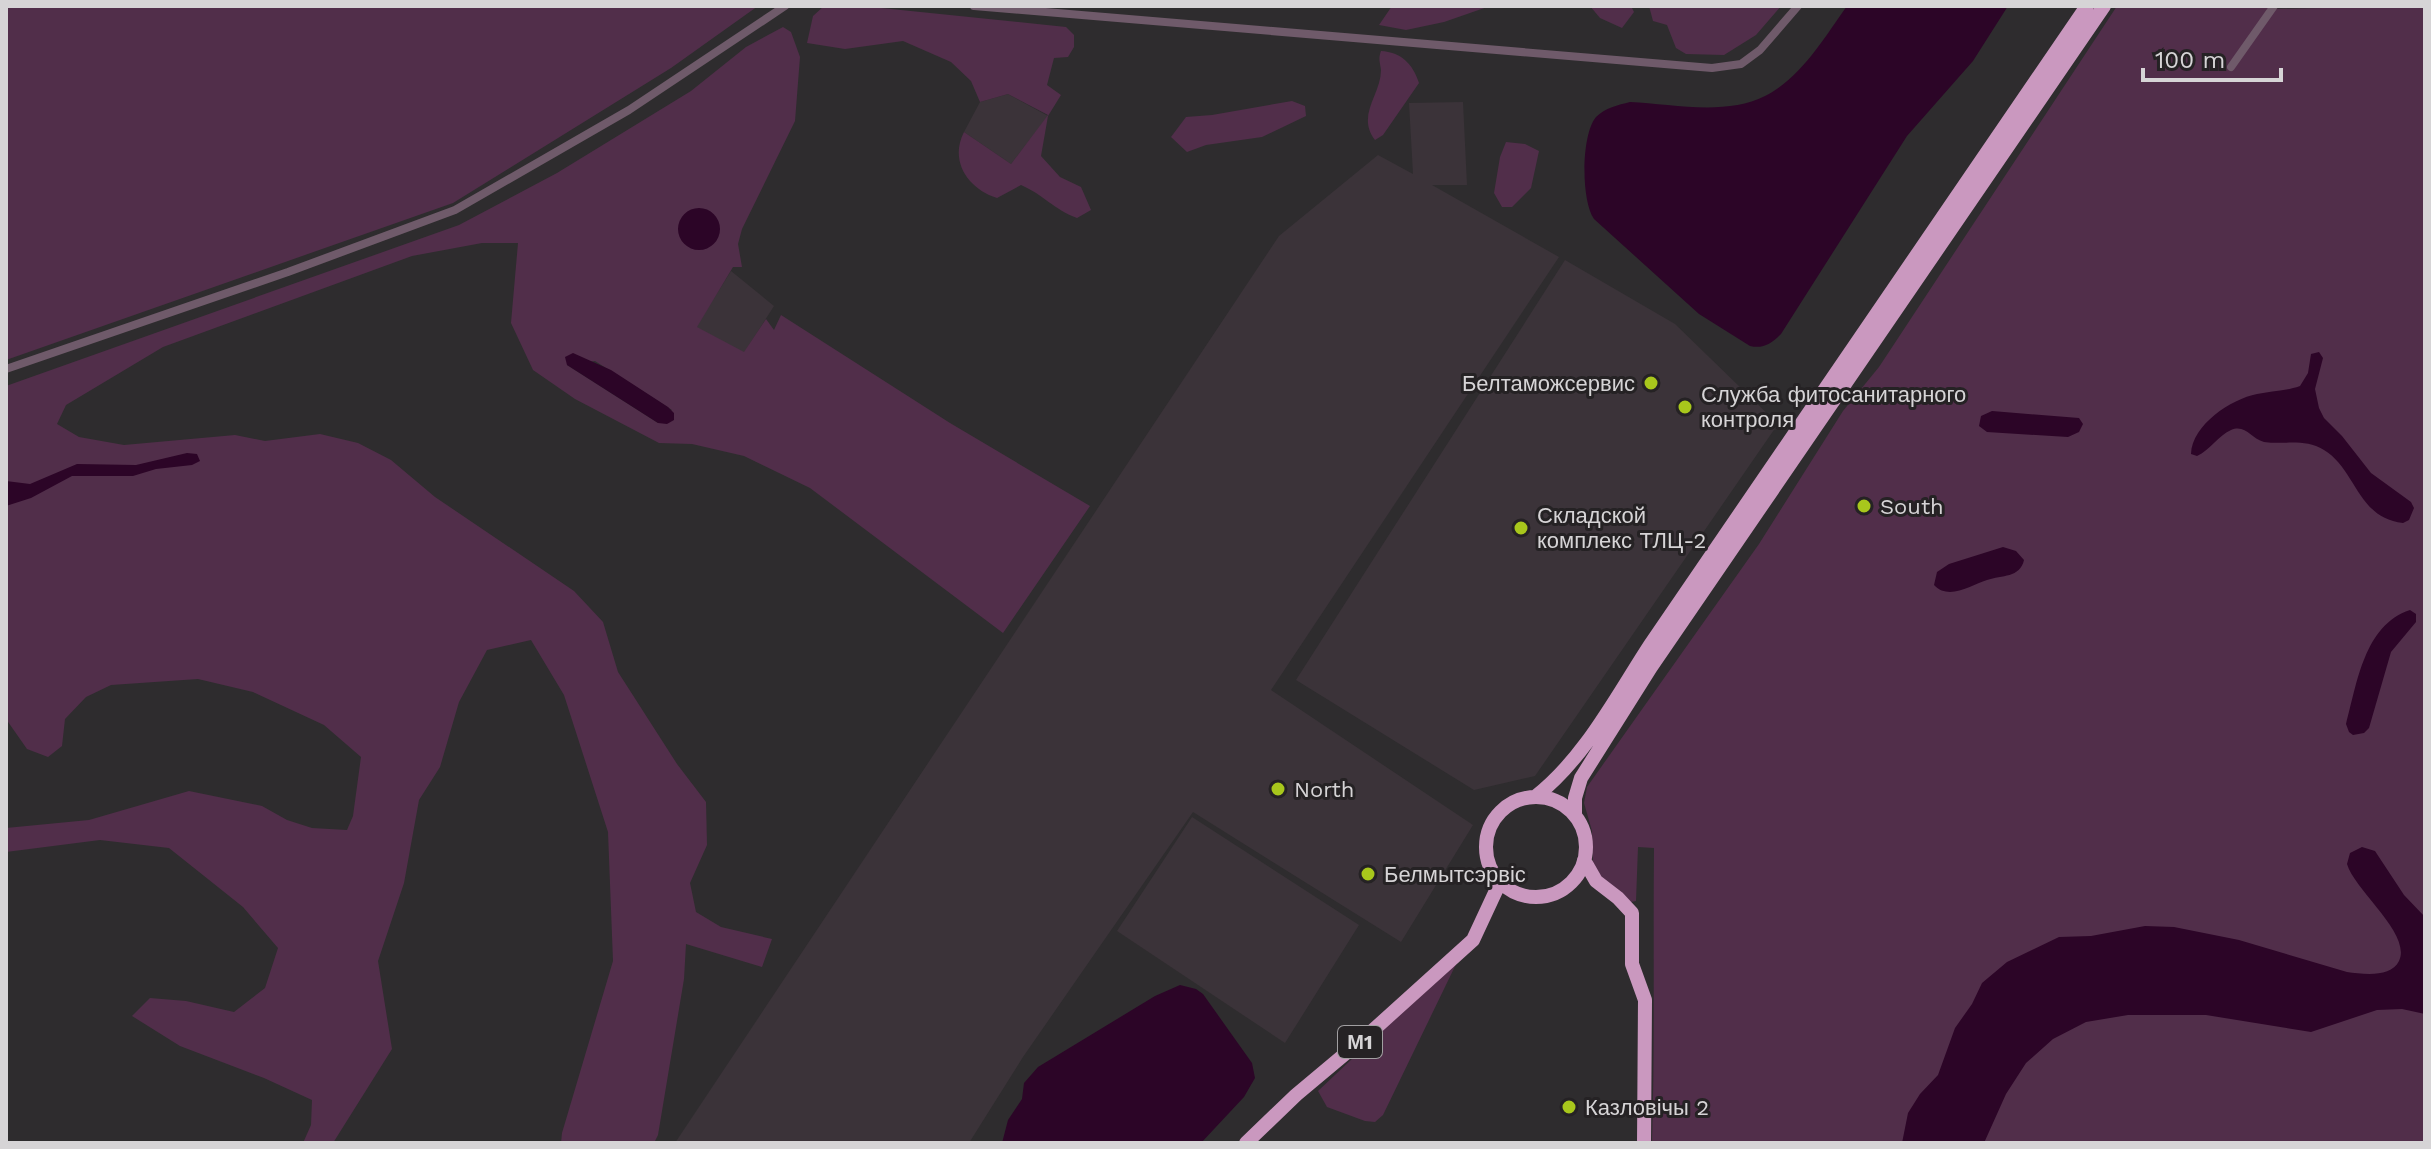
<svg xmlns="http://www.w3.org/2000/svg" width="2431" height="1149" viewBox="0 0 2431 1149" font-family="'Work Sans',sans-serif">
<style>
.built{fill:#3b3339}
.green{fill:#512e4a;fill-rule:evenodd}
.water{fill:#2c0527}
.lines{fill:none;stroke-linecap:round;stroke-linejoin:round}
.street{stroke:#6f5a6a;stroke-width:8}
.highway{stroke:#ca98bf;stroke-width:14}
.poi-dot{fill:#a8c71c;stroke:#252224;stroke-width:3}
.labels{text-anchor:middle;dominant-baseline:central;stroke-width:6;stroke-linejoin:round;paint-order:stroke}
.shield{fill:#252224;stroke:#a19fa1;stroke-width:2}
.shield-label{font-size:20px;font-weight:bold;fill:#d6d4d6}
.poi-label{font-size:22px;fill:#d6d4d6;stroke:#252224;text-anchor:start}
</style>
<rect width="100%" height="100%" fill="#2e2c2e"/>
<!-- built -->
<path class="built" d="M1008,94l40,22 -37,48 -47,-32 16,-30z
M1463,102l4,83h-35l127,72 -288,433 202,135 -72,117 -208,-130 -170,245 -54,86h-294l604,-907 99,-81 35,19 -4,-71z
M1565,260l110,64 103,100 -243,352 -61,14 -178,-110z
M731,271l43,35 -30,47 -48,-26z
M1192,817l167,108 -74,118 -168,-112z"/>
<!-- green -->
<path class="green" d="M6,6h752l-87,62 -218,135 -447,157z
M824,6h38l204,21 8,8v12l-6,10 -14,1 -7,27 14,10 -13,21 -7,40 19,21 21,10 10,23 -14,8c-24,-9 -33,-23 -56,-33l-24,13c-29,-9 -48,-37 -33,-66l47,32 37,-49 -40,-21 -28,8 -9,-21 -20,-19 -48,-21 -58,8 -38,-6 6,-27z
M1392,6h98l-46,16 -38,8 -27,-5z
M1590,6h41l3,6 -12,16 -22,-10z
M1649,6h132l-25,29 -32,20 -38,-1 -10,-6 -9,-23 -14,-4z
M2117,6h151v3l157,-3v1137h-773c3,-99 1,-197 2,-295l-16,-1 -2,54 -5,1 -21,-14 -17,-23 -1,-34 -8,-28 3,-16 172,-243 84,-133 36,-44z
M783,27l8,5 9,25 -5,64 -53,108 -4,15 4,23h-9l-36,60 47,25 22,-33 8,11 7,-15 169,108 140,83 -87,127 -193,-145 -66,-32 -52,-12 -33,-1 -84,-44 -42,-29 -22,-47 7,-80h-36l-70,13 -249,91 -97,58 -9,19 22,13 45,8 111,-10 30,6 55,-7 38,9 33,17 44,37 139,94 29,31 15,50 59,92 29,38 1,43 -17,38 6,29 25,15 51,12 -10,28 -76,-23 -2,35 -26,156 -4,8h-93l1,-10 51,-172 -5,-129 -44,-137 -33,-55 -44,10 -28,52 -19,65 -21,33 -15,83 -26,78 14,88 -59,94h-30l8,-18 1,-25 -48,-22 -84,-32 -48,-30 18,-18 36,3 48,11 31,-24 13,-40 -35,-41 -74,-59 -69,-8 -94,12v-24l83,-8 100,-29 73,15 25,14 25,8 35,2 6,-14 8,-59 -37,-32 -71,-33 -55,-13 -87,6 -25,12 -21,22 -3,27 -14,11 -21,-8 -21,-30v-333l453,-161 98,-52 134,-82 55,-44zM595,361l77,49 -14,13 -91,-58z
M1381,51c20,1 32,13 38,32l-36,52 -8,5c-19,-25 6,-45 6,-70 -1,-8 -3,-11 0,-19z
M1292,101l13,5 1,10 -44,21 -56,8 -19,7 -16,-15 15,-20 26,-2z
M1506,142l19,2 14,7 -8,37 -19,19h-10l-8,-14 6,-36z
M1459,958l-76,157 -8,7 -10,-1 -38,-14 -9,-16z"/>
<!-- water -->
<path class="water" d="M1847,6h161l-35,55 -66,75 -126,198c-10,10 -18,15 -31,12l-51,-32 -105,-95c-13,-18 -13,-84 2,-102 9,-9 22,-12 34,-15 42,2 96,14 135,-6 36,-18 59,-58 82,-90z
M678 229a21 21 0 1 1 42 0a21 21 0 1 1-42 0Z
M2319,352l4,6 -8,31 4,19 5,10 18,18 29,37 40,29 3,6 -5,12 -6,3c-46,-5 -47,-54 -79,-73 -20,-12 -39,-5 -60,-8 -13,-3 -18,-18 -33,-12 -13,6 -21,20 -34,26l-6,-2c1,-29 40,-55 66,-60 14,-3 29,-3 43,-8l8,-13 3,-19z
M573,353l38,17 57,37 6,6v7l-7,4 -9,-1 -91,-58 -2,-8z
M1992,411l87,7 4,6 -4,8 -11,5 -81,-5 -8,-6 2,-10z
M187,453l10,1 3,7 -8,4 -36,4 -23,7h-61l-41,22 -25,8v-25l24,3 47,-20 59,1z
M2003,547l13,4 8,9c-4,18 -22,15 -37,20 -16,5 -38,21 -53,5l3,-13 12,-8z
M2410,610l6,4v8l-25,30 -22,76 -5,5 -11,2 -4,-3 -3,-8c11,-40 18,-99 64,-114z
M2362,847l13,4 29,44 21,22v97l-23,-5 -25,1 -66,22 -105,-17h-78l-42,7 -33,17 -27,24 -20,31 -22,49h-82l6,-30 12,-19 18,-19 17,-47 17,-24 10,-21 25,-21 52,-25 32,-1 54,-10 29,1 65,13 108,32c16,2 44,6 52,-11 13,-27 -44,-70 -52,-97l3,-11z
M1180,985l16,4 7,5 49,69 3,15 -11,19 -43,46h-199l6,-23 14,-21 2,-16 14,-16 117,-71z"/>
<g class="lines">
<!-- street -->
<path class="street" d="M974,6l738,62 29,-4 19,-14 38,-44
M2231,67l43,-61
M6,369l282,-97 167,-62 174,-100 156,-104"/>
<!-- highway -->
<path class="highway" d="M1486 847a50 50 0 1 1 100 0a50 50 0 1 1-100 0Z
M1535,797c50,-39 81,-100 115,-152l437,-639
M1575,815v-17l6,-20 70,-111 453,-661
M1584,860l12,21 22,17 14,15v51l13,36 -1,143
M1246,1143l50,-48 74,-62 103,-93 27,-58"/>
</g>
<!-- markers -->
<g class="poi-dot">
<circle cx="1651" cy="383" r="8"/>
<circle cx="1685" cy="407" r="8"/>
<circle cx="1864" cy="506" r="8"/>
<circle cx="1521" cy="528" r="8"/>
<circle cx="1278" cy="789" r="8"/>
<circle cx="1368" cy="874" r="8"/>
<circle cx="1569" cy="1107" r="8"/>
</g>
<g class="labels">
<!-- shield labels -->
<rect class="shield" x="1338" y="1026" width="44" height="32" rx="6"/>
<g class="shield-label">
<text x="1360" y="1042">М1</text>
</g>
<!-- poi labels -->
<g class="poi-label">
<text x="1635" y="383" text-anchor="end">Белтаможсервис</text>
<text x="1701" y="394">Служба фитосанитарного<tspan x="1701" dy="25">контроля</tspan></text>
<text x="1880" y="506">South</text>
<text x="1537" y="515">Складской<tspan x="1537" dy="25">комплекс ТЛЦ-2</tspan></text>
<text x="1294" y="789">North</text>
<text x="1384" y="874">Белмытсэрвіс</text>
<text x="1585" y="1107">Казловічы 2</text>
</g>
</g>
<!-- border -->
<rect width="2431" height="1149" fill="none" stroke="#d6d4d6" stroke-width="16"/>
<!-- scale -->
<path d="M2143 68v12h138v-12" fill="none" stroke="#d6d4d6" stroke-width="4"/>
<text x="2155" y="68" font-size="24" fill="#d6d4d6" stroke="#252224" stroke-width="6" paint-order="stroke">100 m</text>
</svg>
